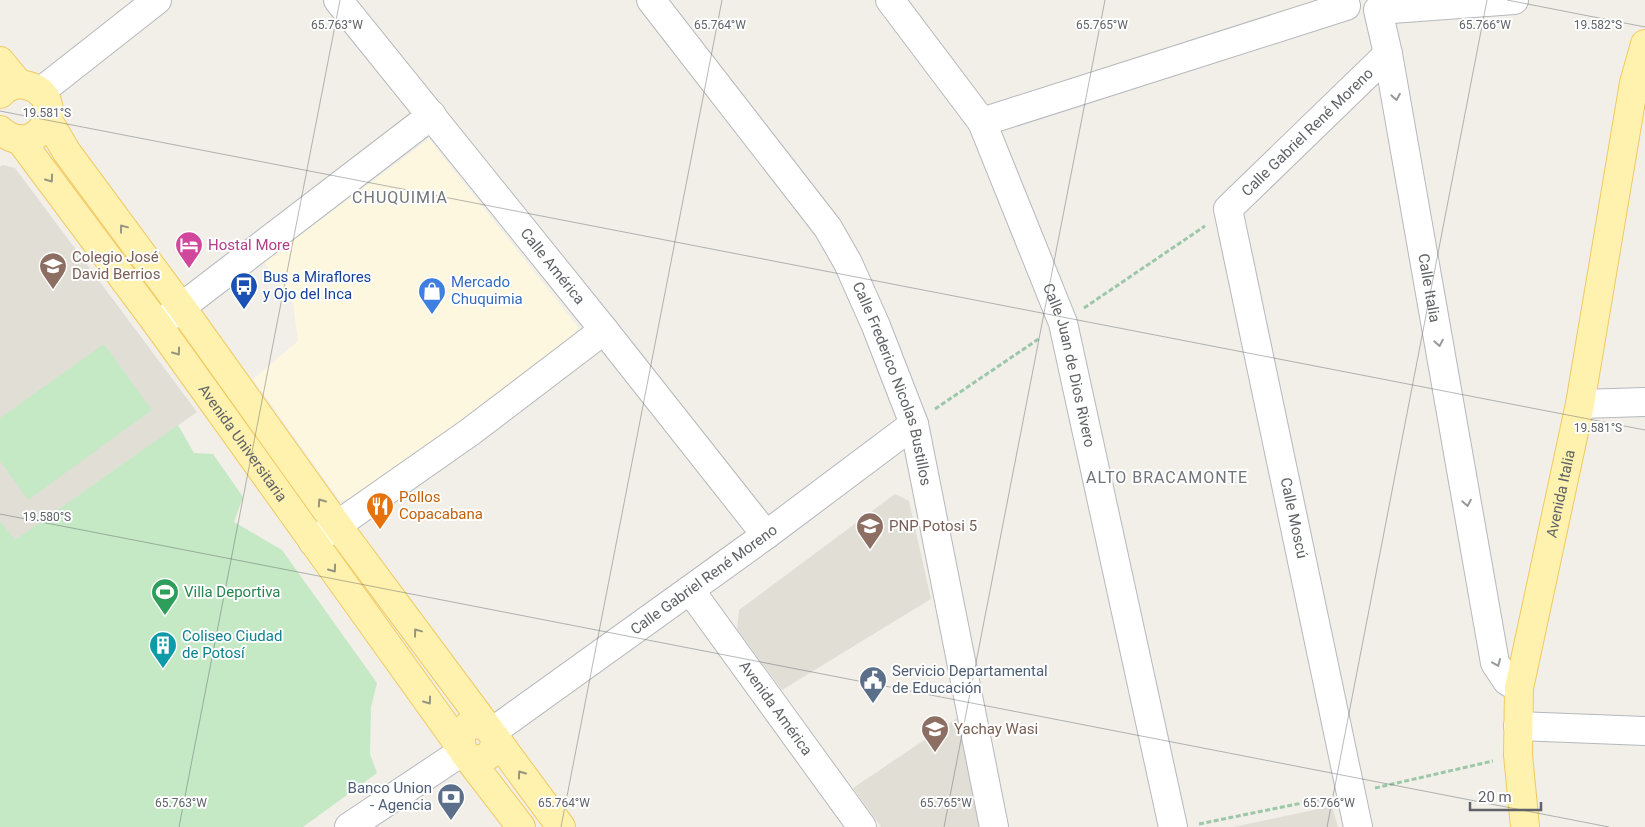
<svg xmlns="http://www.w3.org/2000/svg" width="1645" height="827" viewBox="0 0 1645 827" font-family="Roboto,sans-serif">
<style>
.commercial{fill:#fef7e0}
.education{fill:#e1ded6}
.green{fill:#c5e8c5}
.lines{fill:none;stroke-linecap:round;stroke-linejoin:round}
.minor-casing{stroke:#b5b8bc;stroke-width:30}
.major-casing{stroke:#f2c960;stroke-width:30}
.path{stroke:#9cc7a9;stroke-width:3;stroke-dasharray:5 2.5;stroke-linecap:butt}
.minor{stroke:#fff;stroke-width:28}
.major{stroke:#fff2af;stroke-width:28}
.oneway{stroke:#979a9d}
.oneway2{stroke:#979581}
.ticks{fill:none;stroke:#5f6368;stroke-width:1;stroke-opacity:0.45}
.labels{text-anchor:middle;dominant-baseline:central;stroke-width:4;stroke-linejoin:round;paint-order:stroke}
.street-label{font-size:15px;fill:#5f6368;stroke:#fff}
.hotel-label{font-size:15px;fill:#b23c85;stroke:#fff;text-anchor:start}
.education-label{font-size:15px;fill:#785e54;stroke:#fff;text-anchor:start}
.transit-label{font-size:15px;fill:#164399;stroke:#fff;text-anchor:start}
.shop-label{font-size:15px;fill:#366cbe;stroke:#fff;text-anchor:start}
.food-label{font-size:15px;fill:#c56008;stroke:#fff;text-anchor:start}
.leisure-label{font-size:15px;fill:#27864d;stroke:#fff;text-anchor:start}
.culture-label{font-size:15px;fill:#0d838f;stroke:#fff;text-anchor:start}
.service-label{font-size:15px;fill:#4e5e75;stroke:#fff;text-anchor:start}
.neighbourhood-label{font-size:16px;letter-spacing:1px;fill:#70757a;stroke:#fff}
.ticks-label{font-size:12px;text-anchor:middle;fill:#5f6368;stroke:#fff;stroke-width:4;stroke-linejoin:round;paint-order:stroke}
</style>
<rect width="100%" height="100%" fill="#f1efe8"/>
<!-- commercial -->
<path class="commercial" d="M429,139l149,188 -5,12 -218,160 -15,2 -87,-122 45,-38 -5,-38 -29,-41z"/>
<!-- education -->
<path class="education" d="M3,165l12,3 182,244 -183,129 -14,-20v-354z
M895,494l14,7 22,98 -149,91 -45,-61 2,-19z
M957,718l24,109h-100l-28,-39z
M1332,806l6,21h-105z"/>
<!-- green -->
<path class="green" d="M104,344l48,66 -124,90 -28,-39v-43z
M178,425l16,28 19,1 30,43 -9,25 48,28 95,133 -6,24 -1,47 7,19 -74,54h-303v-306l15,19z"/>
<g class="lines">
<!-- minor casing -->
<g class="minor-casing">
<g id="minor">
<path id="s1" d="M338,0l266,330 162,205"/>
<path id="s2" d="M651,0l177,228 20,35 28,63 38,98 80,403"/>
<path id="s3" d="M890,0l92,122 81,201 110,504"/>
<path id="s4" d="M1514,0l-136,10 10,44 107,609 12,18 12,7"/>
<path d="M40,92l117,-92"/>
<path d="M982,122l364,-116"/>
<path d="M158,325l274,-210"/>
<path d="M1580,404l65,-2"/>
<path d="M313,542l157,-110 134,-102"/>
<path id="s5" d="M690,590l172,237"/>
<path d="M1518,726l127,5"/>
<path id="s6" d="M492,732l274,-197 148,-111"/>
<path d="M349,827l114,-76"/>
<path id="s7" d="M1358,827l-130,-618 160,-155"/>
</g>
</g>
<!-- major casing -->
<g class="major-casing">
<g id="major">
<path d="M0,61l19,23"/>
<path d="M0,94c8,-8 17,-12 29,-8 42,13 9,77 -29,44"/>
<path d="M48,120l18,31 116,157 155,217 151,203"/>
<path id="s8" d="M20,140l138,185 304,424"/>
<path d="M495,737c0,8 -1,15 -9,20 -31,17 -36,-49 2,-29l73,99"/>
<path d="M465,754l56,73"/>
<path id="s9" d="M1525,827l-7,-72 1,-67 61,-284 54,-321 11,-39"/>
</g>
</g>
<!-- path -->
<path class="path" d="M1084,308l121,-82
M935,409l105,-71
M1375,788l118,-27
M1199,824l128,-26"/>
<!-- minor -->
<use href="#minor" class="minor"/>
<!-- major -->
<use href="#major" class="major"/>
</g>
<!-- one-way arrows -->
<defs><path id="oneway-chevron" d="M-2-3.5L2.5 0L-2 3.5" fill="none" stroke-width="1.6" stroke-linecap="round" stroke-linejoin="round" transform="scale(1.25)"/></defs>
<g class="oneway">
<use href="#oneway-chevron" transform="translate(1396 97) rotate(80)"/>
<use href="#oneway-chevron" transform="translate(1439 343) rotate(80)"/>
<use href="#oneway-chevron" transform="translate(1467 503) rotate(80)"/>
<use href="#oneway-chevron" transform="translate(1497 663) rotate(68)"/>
</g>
<g class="oneway2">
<use href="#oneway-chevron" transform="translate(50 179) rotate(54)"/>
<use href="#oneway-chevron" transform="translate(123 228) rotate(-127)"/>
<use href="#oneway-chevron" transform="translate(177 352) rotate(54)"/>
<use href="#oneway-chevron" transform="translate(321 502) rotate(-125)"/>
<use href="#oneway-chevron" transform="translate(333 569) rotate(54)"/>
<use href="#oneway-chevron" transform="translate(417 632) rotate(-127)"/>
<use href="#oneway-chevron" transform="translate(428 701) rotate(54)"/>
<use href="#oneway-chevron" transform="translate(521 774) rotate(-126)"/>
</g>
<!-- ticks -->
<path class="ticks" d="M1507,0l138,27M0,111l1645,319M0,514l1609,313M179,827l161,-827M561,827l161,-827M944,827l161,-827M1327,827l160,-827"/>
<!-- icons -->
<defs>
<g id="hotel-pin" transform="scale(1.4375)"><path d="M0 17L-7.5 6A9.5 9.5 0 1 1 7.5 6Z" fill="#d1479c" stroke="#fff"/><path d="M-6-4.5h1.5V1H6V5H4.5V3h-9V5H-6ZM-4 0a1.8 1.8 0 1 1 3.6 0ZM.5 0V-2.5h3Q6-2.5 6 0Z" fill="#fff"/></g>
<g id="school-pin" transform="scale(1.4375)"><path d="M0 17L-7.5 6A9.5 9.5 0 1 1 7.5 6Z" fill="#8d6e63" stroke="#fff"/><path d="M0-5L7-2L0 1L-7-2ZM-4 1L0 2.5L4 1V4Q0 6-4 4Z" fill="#fff"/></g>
<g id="bus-pin" transform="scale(1.4375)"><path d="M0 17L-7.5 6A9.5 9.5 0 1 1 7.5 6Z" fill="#1a4fb4" stroke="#fff"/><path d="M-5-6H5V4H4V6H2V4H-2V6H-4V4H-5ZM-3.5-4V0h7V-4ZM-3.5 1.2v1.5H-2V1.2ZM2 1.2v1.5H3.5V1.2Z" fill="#fff"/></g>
<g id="shop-pin" transform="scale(1.4375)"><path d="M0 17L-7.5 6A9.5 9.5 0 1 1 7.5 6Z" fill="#3f7fe0" stroke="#fff"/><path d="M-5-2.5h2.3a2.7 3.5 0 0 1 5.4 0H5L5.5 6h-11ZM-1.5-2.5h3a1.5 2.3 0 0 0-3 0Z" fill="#fff"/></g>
<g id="restaurant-pin" transform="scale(1.4375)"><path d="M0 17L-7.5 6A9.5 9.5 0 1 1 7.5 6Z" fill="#e8710a" stroke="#fff"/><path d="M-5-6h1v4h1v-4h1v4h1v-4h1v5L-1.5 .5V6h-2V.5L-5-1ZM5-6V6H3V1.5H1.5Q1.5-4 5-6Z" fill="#fff"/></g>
<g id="stadium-pin" transform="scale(1.4375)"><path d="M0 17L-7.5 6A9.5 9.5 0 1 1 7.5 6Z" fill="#2e9e5b" stroke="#fff"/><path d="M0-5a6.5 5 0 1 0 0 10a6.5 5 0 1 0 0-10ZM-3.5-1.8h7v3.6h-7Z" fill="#fff"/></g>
<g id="building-pin" transform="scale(1.4375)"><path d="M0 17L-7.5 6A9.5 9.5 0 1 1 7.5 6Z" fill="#0f9aa8" stroke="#fff"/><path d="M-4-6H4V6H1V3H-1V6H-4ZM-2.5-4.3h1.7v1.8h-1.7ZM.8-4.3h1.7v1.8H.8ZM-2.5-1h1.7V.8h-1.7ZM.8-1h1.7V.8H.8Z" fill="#fff"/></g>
<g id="civic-pin" transform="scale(1.4375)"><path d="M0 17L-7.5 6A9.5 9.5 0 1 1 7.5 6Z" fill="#5c6f8a" stroke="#fff"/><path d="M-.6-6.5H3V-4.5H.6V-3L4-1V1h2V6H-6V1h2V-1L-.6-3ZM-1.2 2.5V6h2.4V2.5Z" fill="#fff"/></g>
<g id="bank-pin" transform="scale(1.4375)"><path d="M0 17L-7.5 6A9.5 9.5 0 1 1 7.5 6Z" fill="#5c6f8a" stroke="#fff"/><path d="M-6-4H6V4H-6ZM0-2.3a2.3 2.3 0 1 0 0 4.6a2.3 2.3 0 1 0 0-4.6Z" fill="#fff"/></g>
</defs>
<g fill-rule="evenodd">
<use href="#hotel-pin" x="189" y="245"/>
<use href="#school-pin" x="53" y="266"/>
<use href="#bus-pin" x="244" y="286"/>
<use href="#shop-pin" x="432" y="291"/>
<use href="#restaurant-pin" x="380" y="506"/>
<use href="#school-pin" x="870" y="526"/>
<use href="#stadium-pin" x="165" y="592"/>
<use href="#building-pin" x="163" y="645"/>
<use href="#civic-pin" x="873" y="680"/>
<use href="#school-pin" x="935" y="729"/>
<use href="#bank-pin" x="451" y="797"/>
</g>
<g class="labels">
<!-- street labels -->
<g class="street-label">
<text stroke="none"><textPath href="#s7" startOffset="742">Calle Gabriel René Moreno</textPath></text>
<text stroke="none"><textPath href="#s1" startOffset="342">Calle América</textPath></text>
<text stroke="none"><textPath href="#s4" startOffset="419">Calle Italia</textPath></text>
<text stroke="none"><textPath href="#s3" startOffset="412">Calle Juan de Dios Rivero</textPath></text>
<text stroke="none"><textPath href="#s2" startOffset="458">Calle Frederico Nicolas Bustillos</textPath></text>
<text stroke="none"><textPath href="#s8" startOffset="376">Avenida Universitaria</textPath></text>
<text stroke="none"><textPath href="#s9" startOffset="338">Avenida Italia</textPath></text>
<text transform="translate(1294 518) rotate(78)">Calle Moscú</text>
<text stroke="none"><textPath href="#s6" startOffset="261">Calle Gabriel René Moreno</textPath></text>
<text stroke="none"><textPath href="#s5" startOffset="146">Avenida América</textPath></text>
</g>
<!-- hotel labels -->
<g class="hotel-label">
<text x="208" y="245">Hostal More</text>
</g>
<!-- education labels -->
<g class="education-label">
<text x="72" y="257">Colegio José<tspan x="72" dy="17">David Berrios</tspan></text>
<text x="889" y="526">PNP Potosi 5</text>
<text x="954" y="729">Yachay Wasi</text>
</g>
<!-- transit labels -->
<g class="transit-label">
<text x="263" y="277">Bus a Miraflores<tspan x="263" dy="17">y Ojo del Inca</tspan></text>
</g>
<!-- shop labels -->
<g class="shop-label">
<text x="451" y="282">Mercado<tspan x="451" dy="17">Chuquimia</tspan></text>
</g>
<!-- food labels -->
<g class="food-label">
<text x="399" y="497">Pollos<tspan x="399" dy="17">Copacabana</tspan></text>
</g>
<!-- leisure labels -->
<g class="leisure-label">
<text x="184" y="592">Villa Deportiva</text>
</g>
<!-- culture labels -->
<g class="culture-label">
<text x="182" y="636">Coliseo Ciudad<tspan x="182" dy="17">de Potosí</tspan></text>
</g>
<!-- service labels -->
<g class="service-label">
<text x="892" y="671">Servicio Departamental<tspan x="892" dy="17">de Educación</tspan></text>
<text x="432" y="788" text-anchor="end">Banco Union<tspan x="432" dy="17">- Agencia</tspan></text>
</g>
<!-- neighbourhood labels -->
<g class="neighbourhood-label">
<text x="400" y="197">CHUQUIMIA</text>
<text x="1167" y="477">ALTO BRACAMONTE</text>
</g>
</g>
<g class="ticks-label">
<text x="1598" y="29">19.582°S</text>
<text x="337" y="29">65.763°W</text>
<text x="720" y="29">65.764°W</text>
<text x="1102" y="29">65.765°W</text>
<text x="1485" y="29">65.766°W</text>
<text x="47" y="117">19.581°S</text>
<text x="1598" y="432">19.581°S</text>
<text x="47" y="521">19.580°S</text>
<text x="181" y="807">65.763°W</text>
<text x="564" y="807">65.764°W</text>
<text x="946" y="807">65.765°W</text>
<text x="1329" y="807">65.766°W</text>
</g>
<!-- scale -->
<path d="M1470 802v8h71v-8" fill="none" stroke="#5f6368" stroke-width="2.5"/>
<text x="1478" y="802" font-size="15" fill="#5f6368" stroke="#ffffff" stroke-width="4" paint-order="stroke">20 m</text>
</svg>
